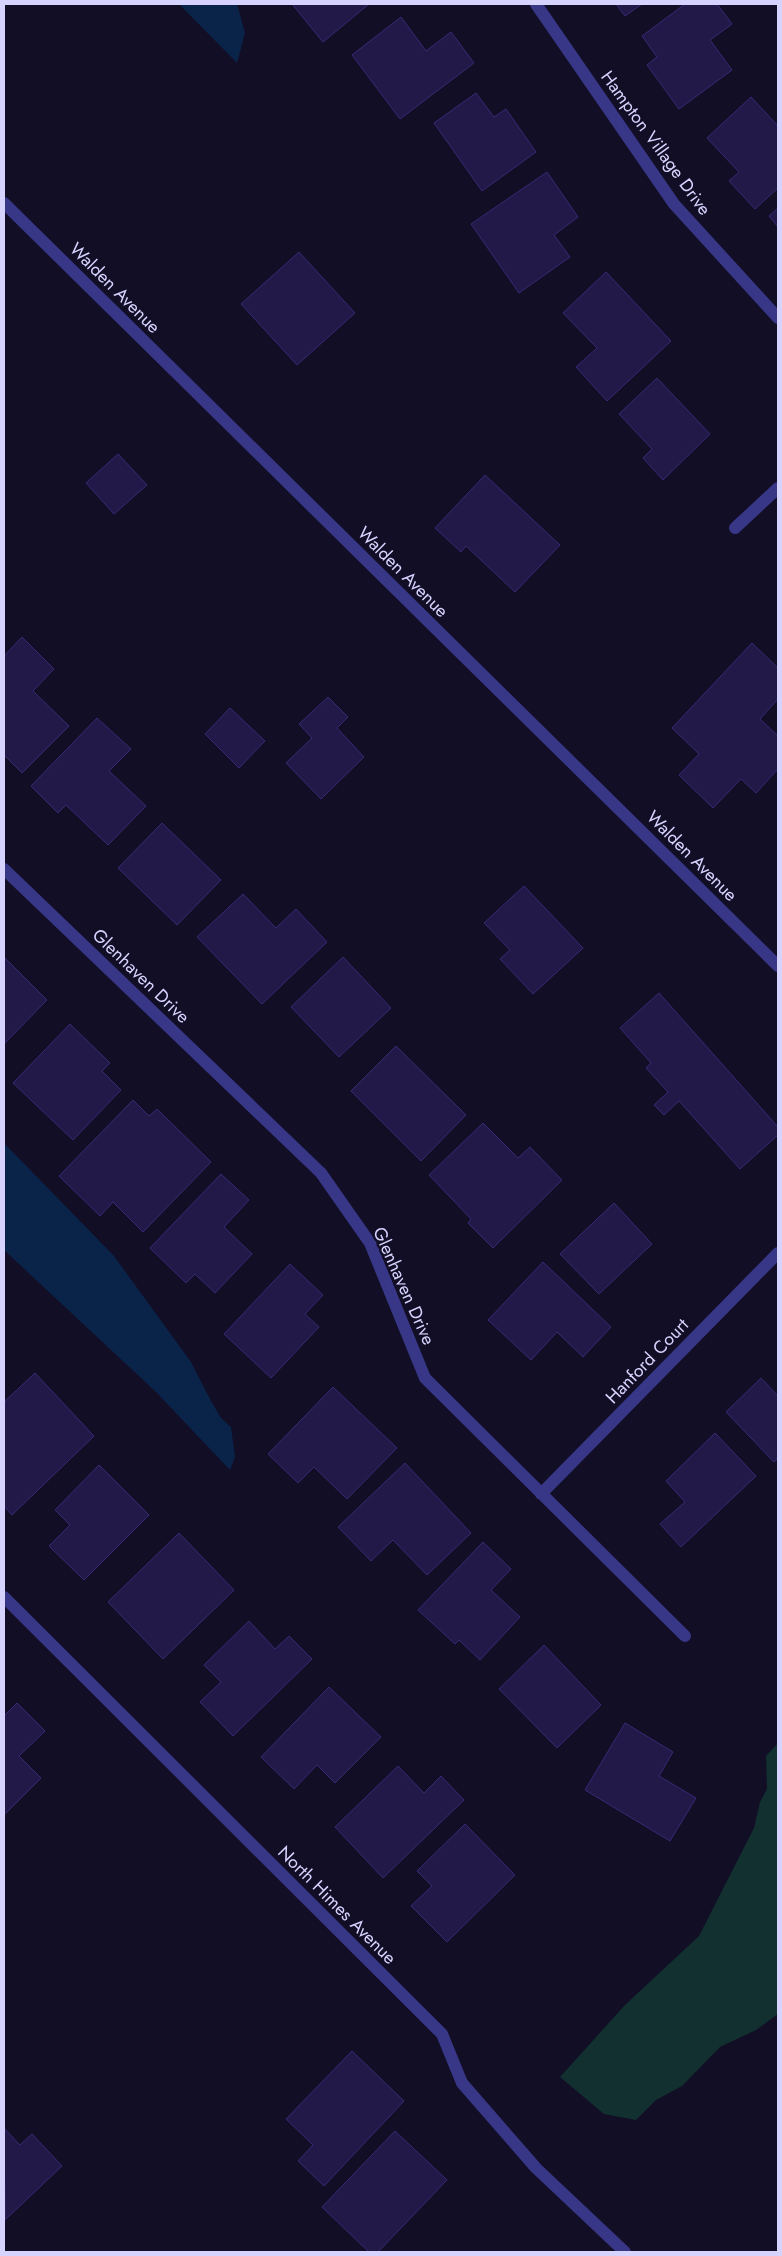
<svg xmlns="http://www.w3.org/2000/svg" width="782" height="2256" viewBox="0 0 782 2256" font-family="Jost,sans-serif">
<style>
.green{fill:#11302f}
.water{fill:#0a2349}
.building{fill:#221948;stroke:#372a75}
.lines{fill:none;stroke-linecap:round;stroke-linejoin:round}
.minor{stroke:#383787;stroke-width:12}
.labels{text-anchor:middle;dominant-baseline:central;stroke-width:5;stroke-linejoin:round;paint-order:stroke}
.street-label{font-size:18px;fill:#d7d3ff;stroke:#120e26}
</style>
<rect width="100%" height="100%" fill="#120e26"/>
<!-- green -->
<path class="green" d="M778,1743v271l-22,16 -36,17 -38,39 -26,14 -20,20 -32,-6 -44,-37 65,-72 74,-69 55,-108 6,-26 7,-13 -1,-33z"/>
<!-- water -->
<path class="water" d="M179,4h58l8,29 -8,30z
M4,1143l110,113 77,106 20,39 10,17 10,9 4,30 -5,13 -74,-78 -152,-142z"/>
<!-- building -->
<path class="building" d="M292,4h77l-46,38z
M616,4h26l-17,12z
M685,4h32l15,20 -22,16 22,30 -53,39 -32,-44 10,-8 -15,-21z
M401,17l25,34 25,-19 23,31 -74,56 -48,-64z
M476,93l18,24 12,-8 30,43 -54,39 -48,-68z
M751,97l27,29v62l-23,21 -26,-28 10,-9 -32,-34z
M547,172l31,45 -24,18 16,22 -51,36 -48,-69z
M778,208v19l-9,-11z
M299,252l56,61 -58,52 -56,-61z
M606,272l65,69 -64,60 -31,-34 21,-19 -34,-35z
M657,378l53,56 -47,46 -20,-22 9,-9 -33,-35z
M118,454l29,31 -33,29 -28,-31z
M485,475l75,70 -45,47 -49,-46 -5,6 -26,-24z
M22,637l32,32 -21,22 36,35 -47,47 -18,-18v-99z
M752,643l26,25v31l-18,20 18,17v33l-22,24 -15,-14 -28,29 -34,-33 20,-21 -27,-26z
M328,697l20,20 -11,11 27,29 -43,42 -35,-36 26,-25 -13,-14z
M230,708l35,33 -26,27 -34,-34z
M97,718l34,31 -22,22 37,35 -38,39 -42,-40 -8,8 -27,-27z
M162,823l59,57 -44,45 -59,-57z
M524,886l59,62 -50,46 -33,-35 10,-9 -26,-27z
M243,894l33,34 20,-19 31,33 -65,62 -65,-67z
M4,957l43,43 -43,44z
M343,957l48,51 -52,49 -48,-50z
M659,993l119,134v8l-38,34 -61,-68 -15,14 -10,-10 14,-13 -22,-24 5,-5 -31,-35z
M70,1024l40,39 -8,8 19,19 -48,50 -60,-57z
M396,1046l70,69 -45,46 -70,-70z
M133,1100l16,16 8,-7 54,53 -68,70 -30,-30 -13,14 -41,-40z
M483,1123l35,35 12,-11 32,33 -69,68 -25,-25 3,-4 -42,-44z
M221,1174l28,26 -25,27 28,27 -37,39 -20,-19 -9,9 -36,-35z
M614,1203l38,41 -53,50 -39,-40z
M543,1262l68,65 -28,30 -26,-25 -26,28 -43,-40z
M290,1264l33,31 -18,19 14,13 -48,51 -47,-44z
M35,1373l59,63 -82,79 -8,-9v-104z
M761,1378l17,18v62l-4,4 -48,-50z
M333,1387l64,61 -50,51 -33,-32 -16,16 -30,-29z
M715,1433l41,43 -75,71 -21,-23 25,-22 -19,-21z
M405,1463l66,70 -44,42 -34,-35 -22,21 -33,-34z
M99,1465l50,50 -65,65 -35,-34 21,-21 -15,-15z
M179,1533l55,57 -71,69 -55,-57z
M483,1542l28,27 -20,21 29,27 -40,43 -21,-20 -4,4 -37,-34z
M249,1621l26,28 14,-13 23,23 -79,77 -33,-34 21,-20 -17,-17z
M544,1645l57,60 -44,43 -58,-59z
M329,1687l52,50 -46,46 -18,-18 -23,24 -33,-32z
M17,1703l28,28 -26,25 22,22 -37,37v-99z
M625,1723l48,29 -14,24 37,22 -26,43 -85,-51z
M398,1766l26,27 17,-17 23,24 -81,78 -48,-51z
M465,1824l50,51 -68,67 -36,-36 21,-20 -15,-15z
M352,2051l52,50 -80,85 -26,-25 15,-16 -27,-26z
M4,2128l16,17 12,-11 30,32 -57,54z
M395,2131l52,49 -69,72h-9l-47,-45z"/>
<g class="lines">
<!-- minor -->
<path class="minor" d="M536,4l138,200 104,114
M4,203l774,763
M735,528l43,-40
M4,869l317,304 49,70 55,135 260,258
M541,1494l237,-241
M4,1597l438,437 20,49 74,85 89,84"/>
</g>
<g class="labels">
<!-- street labels -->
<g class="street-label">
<text transform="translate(656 143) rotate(54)">Hampton Village Drive</text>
<text transform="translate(115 288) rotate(45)">Walden Avenue</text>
<text transform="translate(403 572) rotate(45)">Walden Avenue</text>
<text transform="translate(692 856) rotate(45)">Walden Avenue</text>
<text transform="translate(141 976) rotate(44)">Glenhaven Drive</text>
<text transform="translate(404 1286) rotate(66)">Glenhaven Drive</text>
<text transform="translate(647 1361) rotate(-46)">Hanford Court</text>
<text transform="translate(337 1905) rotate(45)">North Himes Avenue</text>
</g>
</g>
<!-- border -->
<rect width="782" height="2256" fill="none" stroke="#d7d3ff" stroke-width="10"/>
</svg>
